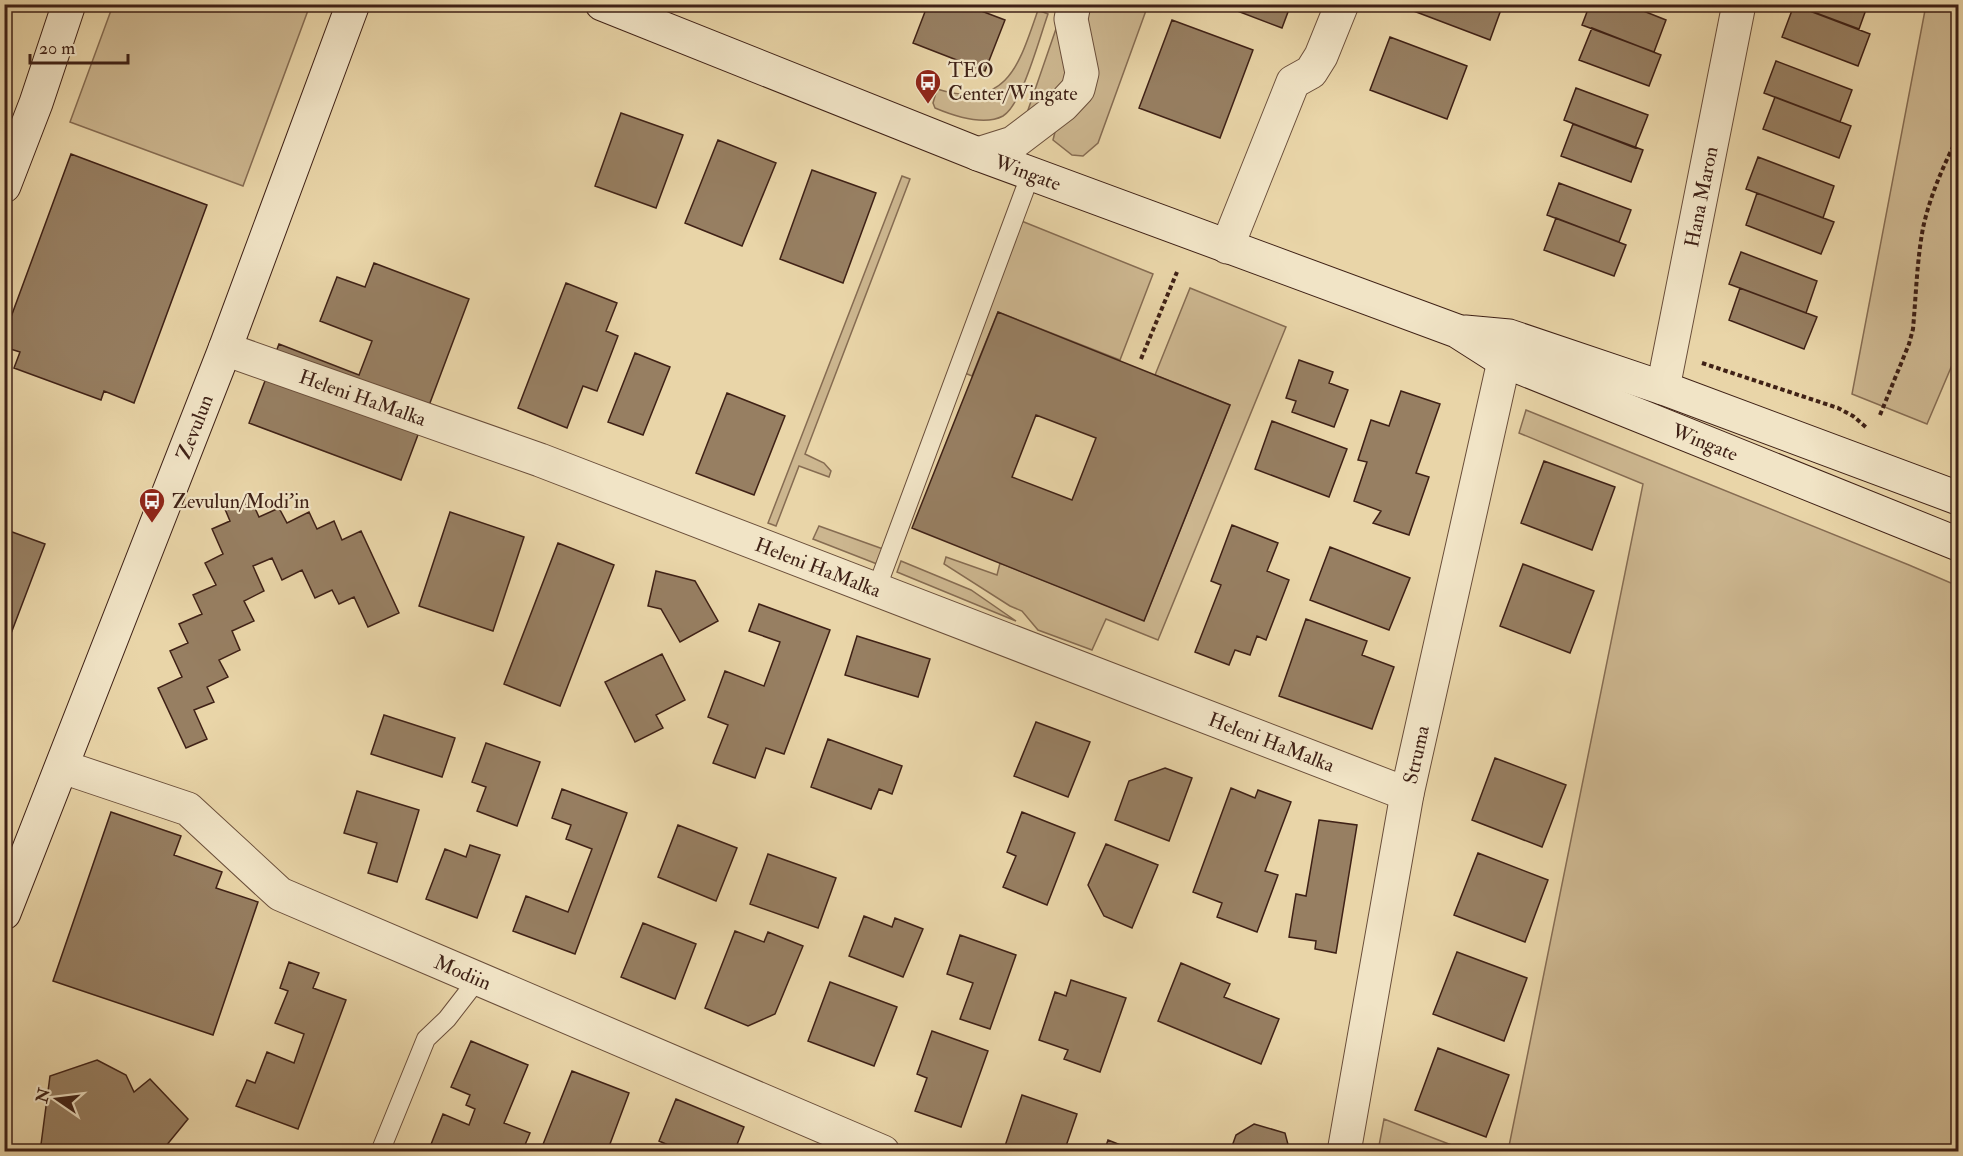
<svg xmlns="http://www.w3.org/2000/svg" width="1963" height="1156" viewBox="0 0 1963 1156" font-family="'IM FELL Double Pica',serif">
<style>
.green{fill:#ccb68f;stroke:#866c52;stroke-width:1.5}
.building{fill:#977f62;stroke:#3f2116;stroke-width:1.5;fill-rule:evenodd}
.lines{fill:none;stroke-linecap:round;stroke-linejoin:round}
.lane-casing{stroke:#6a4e3a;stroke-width:20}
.street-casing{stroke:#6a4e3a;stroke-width:35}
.secondary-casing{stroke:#3f2116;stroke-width:35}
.path{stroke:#3f2116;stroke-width:4;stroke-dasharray:4.5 3;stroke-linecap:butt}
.lane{stroke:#f1e4c6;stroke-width:18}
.street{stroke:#f1e4c6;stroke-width:33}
.secondary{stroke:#f1e4c6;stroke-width:33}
.labels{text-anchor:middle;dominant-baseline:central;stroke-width:4.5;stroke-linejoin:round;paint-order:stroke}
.poi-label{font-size:20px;fill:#3f2116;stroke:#f1e4c6;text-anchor:start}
.street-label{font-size:20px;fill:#3f2116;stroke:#f1e4c6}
</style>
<rect width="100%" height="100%" fill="#e9d5a8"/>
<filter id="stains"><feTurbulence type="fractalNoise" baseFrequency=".00333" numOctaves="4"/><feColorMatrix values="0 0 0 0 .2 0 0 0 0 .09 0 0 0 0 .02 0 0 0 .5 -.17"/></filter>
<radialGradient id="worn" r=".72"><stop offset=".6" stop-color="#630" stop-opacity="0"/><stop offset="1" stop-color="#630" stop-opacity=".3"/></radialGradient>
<!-- green -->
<path class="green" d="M113,5h197l-67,181 -173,-64z
M1086,5h62l-50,138 -15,13 -11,-1 -19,-15z
M1926,5h32v346l-31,73 -75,-30z
M1038,10l10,4c-8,22 -26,91 -45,102 -19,10 -49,0 -68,-8l-2,-5 4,-14c70,22 82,-24 101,-79z
M1057,26l11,59 -38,27 -2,-2z
M902,176l8,3 -105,275 19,9 7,8 -2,6 -30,-11 -23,60 -8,-3z
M1019,220l134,54 -33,86 -122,-48 -26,64 -12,-5z
M1190,288l96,39 -128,313 -52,-21 -14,31 -54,-20 -16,-19 -12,-5 -66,-42 2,-7 51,18 3,-12 144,57 86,-215 -75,-30z
M1526,410l383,155 49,21v565h-450l135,-667 -124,-51z
M819,526l64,23 -6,15 -64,-25z
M901,561l70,29 45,31 -119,-49z
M1384,1119l83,32h-89z"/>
<!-- building -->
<path class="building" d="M928,4h35l42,16 -20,51 -72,-28z
M1219,4h72l-9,24z
M1413,4h90l-13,36 -79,-30z
M1590,4h36l40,16 -12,32 -72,-27z
M1792,4h76l-9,25z
M1794,5l76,29 -12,32 -76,-29z
M1172,20l81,30 -33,88 -81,-30z
M1592,28l69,27 -12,31 -70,-26z
M1390,37l77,29 -20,53 -77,-29z
M1776,61l76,29 -12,32 -76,-29z
M1576,88l72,27 -13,33 -71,-28z
M1775,97l76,29 -12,32 -76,-29z
M621,113l62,22 -27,73 -61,-22z
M1573,124l70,26 -12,32 -70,-26z
M718,140l58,23 -34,83 -57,-23z
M71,154l136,51 -73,198 -30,-12 -3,9 -87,-32 6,-16 -16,-5v-11z
M1758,157l76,29 -11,32 -77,-29z
M812,170l64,23 -33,90 -63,-24z
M1559,183l72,27 -12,32 -72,-27z
M1757,193l77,29 -13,32 -75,-29z
M1556,218l70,27 -12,31 -70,-26z
M1741,252l76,29 -11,32 -77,-29z
M374,263l95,36 -68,181 -152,-57 30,-79 80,31 13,-34 -52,-20 17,-44 28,10z
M566,283l51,20 -11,28 12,5 -21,55 -14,-5 -16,42 -49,-20z
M1740,288l77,29 -13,32 -75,-29z
M998,312l232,93 -86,216 -232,-93zM1036,415l60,23 -24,62 -60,-23z
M635,353l35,14 -27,68 -35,-13z
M1299,360l34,12 -4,11 19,7 -14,37 -42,-15 4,-11 -10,-3z
M1401,391l39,13 -24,69 13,4 -20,58 -36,-12 8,-12 -27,-10 13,-39 -9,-2 13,-40 18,6z
M727,393l58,23 -31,79 -58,-22z
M1272,421l75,28 -18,48 -74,-28z
M1544,461l71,26 -23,63 -71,-27z
M250,497l9,20 20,-9 8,15 22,-11 8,17 17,-8 8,19 19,-9 38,82 -31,14 -14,-30 -15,7 -7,-14 -17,8 -13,-28 -20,10 -10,-22 -19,8 11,25 -20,10 10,20 -22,10 8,19 -21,10 9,17 -21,10 7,15 -20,8 13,29 -21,9 -28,-60 24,-11 -12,-26 18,-8 -9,-19 23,-10 -9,-19 23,-10 -11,-22 18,-9 -11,-25 18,-8 -5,-12z
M450,512l74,25 -31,94 -74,-25z
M1232,525l46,18 -11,28 22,9 -23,60 -9,-4 -7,19 -15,-5 -6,15 -34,-13 26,-67 -10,-4z
M4,529l41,15 -41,108z
M558,543l56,22 -54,141 -56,-22z
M1330,547l80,31 -21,52 -79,-30z
M1523,564l71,27 -24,62 -70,-27z
M656,571l39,10 23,40 -38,21 -19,-33 -13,-3z
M759,604l71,26 -46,124 -18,-6 -11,30 -42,-15 15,-38 -20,-8 17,-46 39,15 16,-44 -31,-11z
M1306,619l61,22 -5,14 32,12 -22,62 -93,-33z
M857,636l73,23 -12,38 -73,-22z
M662,654l23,46 -29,15 7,13 -28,14 -30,-60z
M384,715l71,23 -13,39 -71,-23z
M1036,722l54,20 -22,55 -54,-21z
M828,739l74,27 -10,28 -13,-5 -8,20 -60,-22z
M486,743l54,19 -23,64 -40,-15 9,-24 -14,-5z
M1495,758l71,27 -24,62 -70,-27z
M1165,768l27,10 -23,63 -54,-21 14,-39z
M1231,788l24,10 3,-8 33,12 -26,69 13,4 -21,57 -40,-15 5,-14 -29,-11z
M562,789l65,24 -52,141 -62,-23 13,-35 42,16 24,-63 -26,-10 5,-14 -19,-7z
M357,791l62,19 -22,72 -29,-9 9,-30 -33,-10z
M111,812l70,24 -7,19 48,17 -6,16 42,14 -45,133 -160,-54z
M1022,812l53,21 -28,72 -44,-18 13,-31 -9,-4z
M1319,820l38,5 -21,128 -21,-4 1,-8 -27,-4 7,-43 10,2z
M678,825l59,23 -21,53 -58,-24z
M1106,844l52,21 -26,63 -28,-12 -16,-31z
M470,845l30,10 -23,63 -51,-19 19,-50 21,8z
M1478,853l70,27 -23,62 -71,-27z
M768,854l68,24 -18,50 -68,-24z
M864,916l28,11 3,-9 28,11 -20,48 -54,-21z
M643,923l53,21 -21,55 -54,-22z
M735,931l29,11 4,-10 35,14 -28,68 -27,12 -43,-18z
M960,935l56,20 -26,74 -30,-10 13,-36 -26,-9z
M1457,952l70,26 -23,63 -71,-27z
M289,962l30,11 -6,15 33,12 -48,129 -62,-23 11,-26 8,3 12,-31 27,11 10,-29 -29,-11 13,-32 -8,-3z
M1181,963l49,21 -6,13 55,22 -18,45 -103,-43z
M1071,980l55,18 -26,74 -36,-13 4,-9 -29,-10 16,-48 11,4z
M830,982l67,25 -23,59 -66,-25z
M932,1031l56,20 -27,76 -46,-16 12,-33 -10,-4z
M471,1041l57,24 -24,58 26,10 -8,19h-94l15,-38 26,11 6,-16 -9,-4 4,-10 -19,-8z
M1438,1048l71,27 -23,62 -71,-27z
M97,1060l29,15 8,17 16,-13 38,40 -27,33h-121l10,-76z
M572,1071l57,22 -22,59h-67z
M1022,1095l55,19 -13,38h-41l-18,-6z
M676,1099l68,28 -10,25h-50l-25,-11z
M1254,1124l31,9 5,19h-60l6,-17z
M1108,1140l30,12h-34z"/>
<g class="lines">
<!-- lane casing -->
<g class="lane-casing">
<path id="lane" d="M876,590l155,-417
M380,1152l46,-113 21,-20 31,-40"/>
</g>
<!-- street casing -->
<g class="street-casing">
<g id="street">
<path d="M978,154l35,-11 50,-38 15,-16 4,-16 -11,-54 3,-15"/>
<path d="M1227,247l66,-165 18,-10 10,-16 21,-52"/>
<path id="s1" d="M225,349l315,111 867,334"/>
<path id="s2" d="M1663,388l76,-384"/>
<path id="s3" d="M63,767l125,42 92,85 603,258"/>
<path id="s4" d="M1344,1152l63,-358 97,-433"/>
</g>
</g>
<!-- secondary casing -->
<g class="secondary-casing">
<g id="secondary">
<path id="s5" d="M602,4l376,150 479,177 47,30 454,183"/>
<path d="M4,186l32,-83 33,-99"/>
<path d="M1465,332l44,4 154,52 295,110"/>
<path id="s6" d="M4,913l221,-564 128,-345"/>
</g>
</g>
<!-- path -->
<path class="path" d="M1141,359l36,-87
M1702,363l136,45 15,8 14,12
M1880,415l29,-71 4,-15c3,-34 4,-69 10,-101 7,-32 20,-62 35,-91"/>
<!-- lane -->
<use href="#lane" class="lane"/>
<!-- street -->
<use href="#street" class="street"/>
<!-- secondary -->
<use href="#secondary" class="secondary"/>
</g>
<!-- icons -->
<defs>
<g id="bus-pin" transform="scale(1.35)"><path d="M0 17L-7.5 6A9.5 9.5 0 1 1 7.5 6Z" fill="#8f2418" stroke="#f1e4c6"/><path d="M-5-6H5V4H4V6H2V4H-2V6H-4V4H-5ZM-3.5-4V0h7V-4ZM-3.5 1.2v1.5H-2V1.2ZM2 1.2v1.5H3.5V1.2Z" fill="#fff"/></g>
</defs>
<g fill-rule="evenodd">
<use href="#bus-pin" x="928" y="82"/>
<use href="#bus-pin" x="152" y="501"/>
</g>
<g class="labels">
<!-- poi labels -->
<g class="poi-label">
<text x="948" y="70">TEO<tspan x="948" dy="23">Center/Wingate</tspan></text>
<text x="172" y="501">Zevulun/Modi'in</text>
</g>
<!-- street labels -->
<g class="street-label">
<text stroke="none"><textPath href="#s5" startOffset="458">Wingate</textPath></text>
<text stroke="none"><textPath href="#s2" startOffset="195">Hana Maron</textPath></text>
<text stroke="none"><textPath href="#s1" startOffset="146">Heleni HaMalka</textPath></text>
<text stroke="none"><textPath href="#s6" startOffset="522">Zevulun</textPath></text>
<text stroke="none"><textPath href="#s5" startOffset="1188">Wingate</textPath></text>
<text stroke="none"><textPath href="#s1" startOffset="632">Heleni HaMalka</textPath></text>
<text stroke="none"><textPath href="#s1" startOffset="1118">Heleni HaMalka</textPath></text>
<text stroke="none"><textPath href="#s4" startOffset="404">Struma</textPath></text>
<text stroke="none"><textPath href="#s3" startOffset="456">Modiin</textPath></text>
</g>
</g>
<!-- margin -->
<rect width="1963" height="1156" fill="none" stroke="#e9d5a8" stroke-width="24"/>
<rect x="6" y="6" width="1951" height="1144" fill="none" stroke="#3f2116" stroke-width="3"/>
<rect x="12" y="12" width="1939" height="1132" fill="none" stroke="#3f2116" stroke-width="1.5"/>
<!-- north arrow -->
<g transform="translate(57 1099) rotate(284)" stroke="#f1e4c6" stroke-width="4.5" paint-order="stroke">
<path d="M0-4.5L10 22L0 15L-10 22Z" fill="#3f2116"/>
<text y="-9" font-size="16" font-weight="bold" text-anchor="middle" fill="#3f2116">N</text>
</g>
<!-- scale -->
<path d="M30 54v9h98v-9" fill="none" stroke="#3f2116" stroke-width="3"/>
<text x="39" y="54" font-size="18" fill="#3f2116" stroke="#f1e4c6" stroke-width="4.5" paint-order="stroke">20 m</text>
<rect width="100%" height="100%" filter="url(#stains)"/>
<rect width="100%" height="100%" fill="url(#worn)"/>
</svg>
